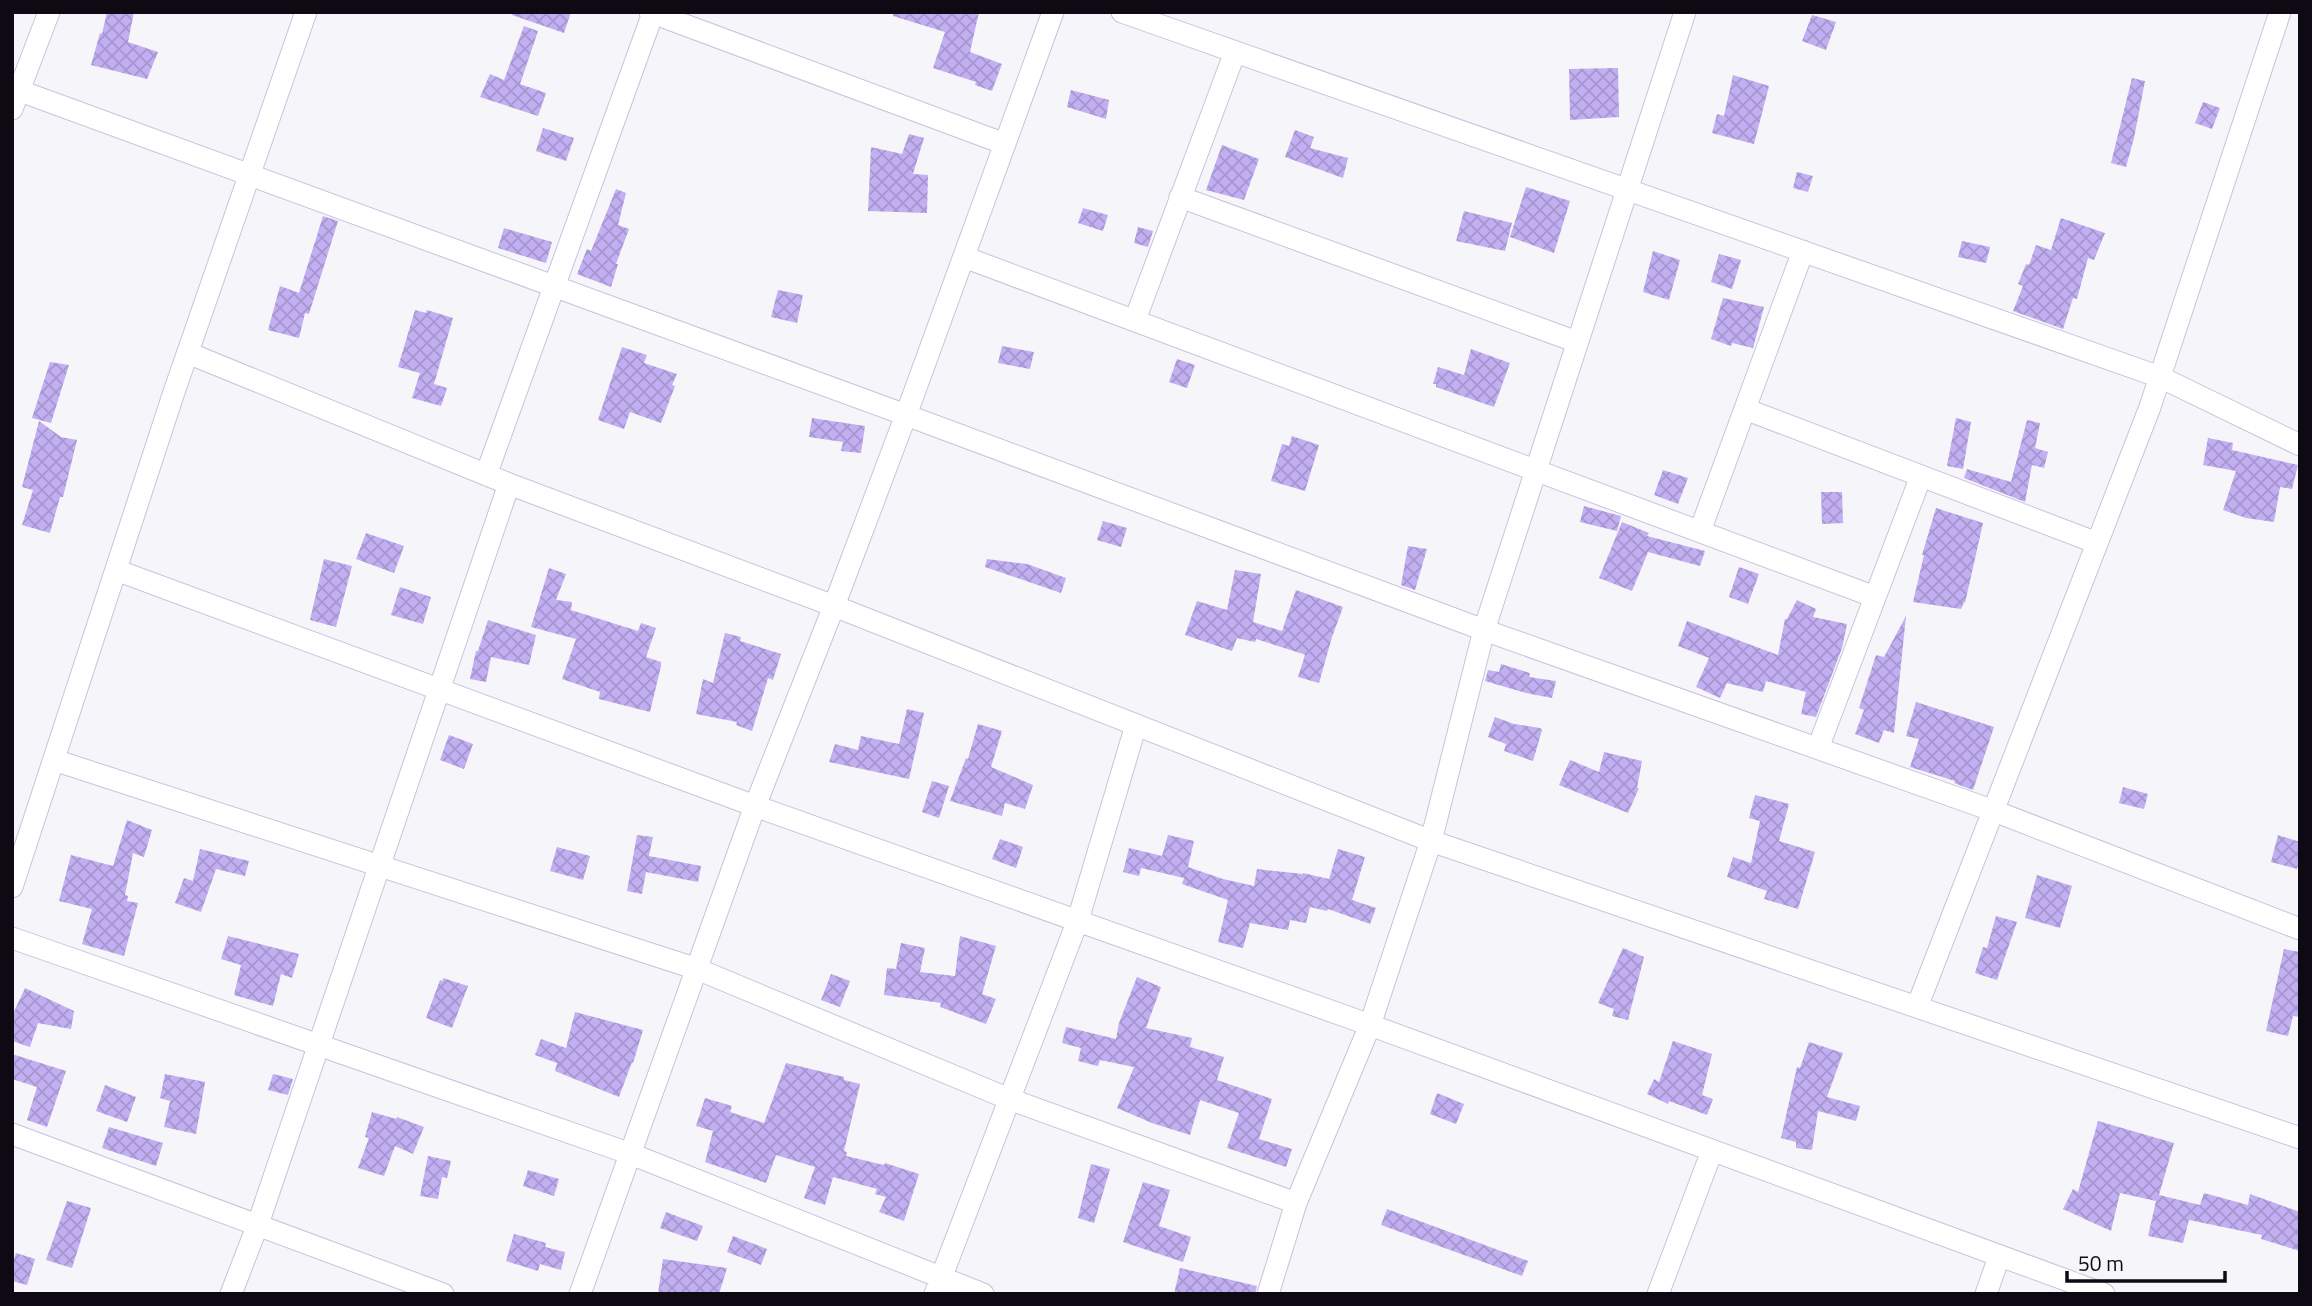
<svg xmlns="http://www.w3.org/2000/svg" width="2312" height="1306" viewBox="0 0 2312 1306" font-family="'Titillium Web',sans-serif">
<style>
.building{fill:url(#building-cross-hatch)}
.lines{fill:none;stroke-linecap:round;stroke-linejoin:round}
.street-casing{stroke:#c9c2de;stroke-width:23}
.street{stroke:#fff;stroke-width:21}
</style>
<defs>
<pattern id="building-cross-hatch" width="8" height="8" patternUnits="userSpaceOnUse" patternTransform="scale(1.75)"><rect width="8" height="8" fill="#c2aff2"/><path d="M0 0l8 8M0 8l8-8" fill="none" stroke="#a695cf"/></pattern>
</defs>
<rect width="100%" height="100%" fill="#f6f5fa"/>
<!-- building -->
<path class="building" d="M107,12h27l-6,30 30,10 -11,27 -56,-14 9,-32 2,1z
M512,12h59l-7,21 -52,-18z
M893,12h86l-9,40 32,12 -10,27 -17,-6 1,-3 -43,-14 12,-36 -52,-16z
M1812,15l24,7 -10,28 -24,-9z
M524,26l14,5 -18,53 26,9 -8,23 -58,-19 10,-23 14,6z
M1618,68l1,49 -49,3 -1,-51z
M1733,75l36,11 -15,58 -42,-11 5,-19 7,2z
M2132,78l13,3 -11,57 -8,29 -15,-4z
M1071,90l38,10 -3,19 -39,-12z
M2203,102l17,6 -8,21 -17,-6z
M543,128l31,10 -8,23 -30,-10z
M1295,130l19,7 -4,11 38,10 -5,20 -58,-21z
M909,134l15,4 -11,36 15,1 -1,38 -59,-2 3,-64 31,7z
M1222,145l37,14 -15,41 -38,-10z
M1797,172l16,4 -5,16 -15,-4z
M1526,187l44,14 -16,52 -44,-16z
M616,189l10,4 -8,32 11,4 -13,35h2l-7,23 -34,-13 10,-25 4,2z
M1083,208l25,7 -5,16 -25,-8z
M1464,211l48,12 -7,28 -49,-10z
M323,216l15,5 -29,93 -4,-1 -6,25 -31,-8 12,-44 19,7z
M2061,218l44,15 -11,27 -6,-2 -11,41 -4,-1 -10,31 -50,-18 10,-25 -5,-2 8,-20 3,1 7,-20 15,5z
M1138,227l15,4 -5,16 -14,-4z
M504,228l48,14 -6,21 -48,-15z
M1962,241l28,6 -4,16 -28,-6z
M1653,251l27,9 -11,40 -26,-8z
M1719,254l22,6 -9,29 -21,-7z
M778,290l25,5 -6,28 -26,-6z
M1723,298l41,9 -11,41 -21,-5 -1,3 -20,-7z
M415,310l11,3 1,-3 26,8 -19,66 13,4 -6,18 -29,-8 8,-25 -22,-6z
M1002,346l32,6 -4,17 -32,-6z
M622,347l25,8 -3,8 33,11 -5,11 3,1 -14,37 -31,-11 -6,17 -26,-9z
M1471,349l39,14 -16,44 -58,-20v-3h-3l5,-17 26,8z
M1177,359l18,6 -8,23 -18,-6z
M50,362l19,3 -18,58 -19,-5z
M812,418l53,8 -4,27 -20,-2 2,-9 -34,-5z
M1956,418l15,4 -8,47 -16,-3z
M2027,420l13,3 -5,25 13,4 -4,16 -12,-3 -7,37 -61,-24 3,-9 44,13z
M39,421l22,16 16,3 -14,57h-3l-10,36 -28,-8 11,-35 -11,-3z
M1292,436l27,9 -14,46 -34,-10 11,-37 7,2z
M2208,438l25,5 -1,7 66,15 -6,24 -12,-2 -6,35 -28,-4 -23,-8 13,-39 -33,-6z
M1663,470l25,8 -10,26 -24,-9z
M1821,492h21l1,31 -21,1z
M1584,506l37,10 -4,15 -37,-9z
M1936,508l47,15 -18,80 -1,-1 -3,7 -48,-7 11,-47h-2z
M1103,521l24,7 -6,19 -24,-7z
M1622,522l27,11 -2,3 58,15 -5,15 -52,-14 -16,39 -33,-13z
M366,533l38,13 -10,27 -38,-14z
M1408,546l19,3 -12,41 -14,-5z
M324,559l28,7 -16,61 -26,-7z
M987,559l40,5 39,14 -5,15 -76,-26z
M1739,567l20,7 -11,30 -19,-7z
M549,568l17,6 -10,26 16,2 -1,8 67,21 3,-8 15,5 -10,29 15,5v4l-11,46 -51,-13 1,-7 -38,-13 14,-40 -45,-12z
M1235,570l26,4 -8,48 29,9 14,-41 47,17 -11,30 -13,46 -21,-6 7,-22 -2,-1 -47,-15 -1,3 -18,-4 -5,13 -47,-16 12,-34 30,9z
M400,587l31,10 -8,27 -32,-9z
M1797,600l19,9 -3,8 34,7 -5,24 -26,69 -15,-3 5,-22 -40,-11 -3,11 -36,-9 -7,15 -24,-11 13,-29 -31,-12 9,-25 91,34 7,-36h2z
M1906,616l-12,117 -10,-3 -5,13 -24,-9 9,-24 -5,-2 17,-53 8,2z
M488,620l48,15 -7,30 -38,-8 -5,25 -16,-3 6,-28h2z
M725,633l16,4 -1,4 41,13 -8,26 -5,-2 -16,53 -16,-6 1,-3 -41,-8 7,-35 10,4z
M1501,664l29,9 -1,4 27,4 -4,17 -26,-5 -41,-12 3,-11 11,2z
M1916,702l78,25 -21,63 -19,-7 1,-2 -45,-14 9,-28 -13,-3z
M907,709l17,4 -15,66 -80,-17 6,-18 23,6 3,-14 38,8z
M1495,717l19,7 26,4 2,2 -9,31 -29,-10 2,-7 -18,-7z
M978,724l24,7 -11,36 42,18 -8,24 -20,-6 -3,13 -52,-15 16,-43 2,1z
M449,735l24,9 -9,25 -24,-9z
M1604,752l38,9 -5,27h2l-11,25 -69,-28 11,-25 29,12z
M932,781l17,5 -10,32 -17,-6z
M2123,787l25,7 -4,15 -25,-6z
M1755,795l34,9 -10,37 36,11 -17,57 -34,-10 3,-8 -40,-14 6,-20 18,6 9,-42 -11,-3z
M127,820l25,10 -8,27 -11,-4 -8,42 3,1 -1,5 11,2 -14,53 -42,-12 10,-35 -33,-8 12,-46 42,11z
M637,835l16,2 -4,19 52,10 -3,16 -52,-10 -4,22 -15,-3z
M1168,835l26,6 -6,26 35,12 31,7 3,-17 46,5v-1l26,6 9,-30 27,8 -13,43 24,8 -6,16 -42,-15 -1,2 -17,-4 -4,16 -16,-3 -2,10 -38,-7 -7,25 -25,-6 10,-42 -46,-16 2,-6 -43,-10 -2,8 -16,-4 6,-24 33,8z
M2278,835l22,7v26l-3,-1v2l-26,-7z
M1000,839l23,8 -7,21 -24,-9z
M557,847l33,9 -7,24 -33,-9z
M200,849l49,12 -4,15 -29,-7 -15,43 -26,-9 9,-25 9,3z
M2037,875l35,11 -12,42 -35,-10z
M1996,916l21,6 -20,58 -22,-7 8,-26 4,1z
M228,936l71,18 -7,24 -11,-4 -8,32 -39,-11 7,-30 -20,-6z
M960,936l36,10 -14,48 14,5 -10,25 -46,-17 1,-4 -57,-8 3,-27 9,1 5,-26 24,5 -5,24 35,4z
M1623,948l21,9 -16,63 -16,-4 2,-7 -16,-6z
M2284,949l16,3v65l-7,-1 -5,20 -22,-5z
M831,974l19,7 -10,26 -19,-7z
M1137,977l24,10 -15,41 46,10 -2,9 34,10 -7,23 55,19 -13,40 33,10 -6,18 -59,-19 12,-35 -39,-13 -10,35 -38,-12 -35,-15 17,-41 -34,-7 -2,6 -20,-5 3,-13 -19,-5 4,-16 50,12 3,-16z
M443,978l25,8 -16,42 -26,-10 14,-38 3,1z
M25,988l49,23 -3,18 -33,-6 -8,24 -18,-6v-25z
M575,1012l68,18 -10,33 -1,-1 -13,35 -64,-26 2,-8 -22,-8 6,-16 25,9z
M1673,1041l39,13 -10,41 11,4 -6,16 -38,-14 -1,3 -21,-10 7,-15 5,3z
M1809,1042l34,11 -16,44 33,9 -4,15 -38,-10 -6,39 -16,-2v-6l-15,-4 16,-71 3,1z
M12,1054l54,17 -19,56 -20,-7 10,-33 -25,-8z
M786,1063l58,14v3l16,4 -16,67 3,1 -1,4 38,9 1,-2 34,11 -15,47 -25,-9 7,-15 -11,-3 2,-5 -44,-12 -8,28 -21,-7 11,-31 -39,-12 -10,28 -61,-21 8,-31 -17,-5 9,-28 27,8 -2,6 34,11z
M165,1074l40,8 -9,52 -32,-7 6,-26 -10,-3z
M273,1074l20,5 -5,16 -20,-5z
M105,1085l31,12 -9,25 -31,-11z
M1437,1093l27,11 -8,20 -26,-10z
M372,1112l24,7 1,-2 27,10 -11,27 -18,-8 -11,30 -26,-8 11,-30 -4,-1z
M2098,1121l76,22 -15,52 41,10 4,-12 44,12 2,-11 50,18v39l-39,-12 1,-4 -73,-15 -6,23 -35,-7 8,-35 -36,-8 -9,38 -48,-22 10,-20 5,3z
M109,1127l54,16 -7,23 -54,-18z
M428,1156l23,5 -4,17 -5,-1 -4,22 -18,-3z
M1091,1164l19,5 -16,54 -16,-5z
M528,1170l31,9 -5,17 -31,-10z
M1143,1182l27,8 -11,36 32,11 -8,25 -60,-20z
M67,1201l24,7 -19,60 -26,-8z
M1387,1209l141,52 -6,15 -141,-51z
M666,1212l37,14 -6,15 -37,-13z
M514,1234l32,9 -1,4 20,5 -4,18 -21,-6 -2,7 -32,-10z
M733,1236l34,13 -6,16 -34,-13z
M16,1253l19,6 -8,26 -15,-4v-15z
M663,1259l64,9 -8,26h-61z
M1180,1268l77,18 -2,8h-81z"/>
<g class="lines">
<!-- street casing -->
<g class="street-casing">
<path id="street" d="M650,12l355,132
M1122,12l1038,365 140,68
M12,88l894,327 578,215 510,181 306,118
M12,109l37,-97
M1180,197l397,145
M964,257l911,340
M1135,320l100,-268
M188,353l321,131 325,122 597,235 869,297
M1745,409l352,134
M486,475l167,-462
M1700,531l103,-280
M116,570l639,236 615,219 734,269
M1818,748l103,-272
M54,760l643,209 312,130 287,104
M12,887l162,-495 132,-380
M12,938l619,216 352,140
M1917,1007l233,-600 130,-395
M12,1134l431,160
M231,1294l27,-70 251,-740
M580,1294l175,-488 79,-200 72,-191 147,-403
M935,1294l143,-374 58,-195
M1268,1294l28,-91 74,-178 61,-184 53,-211 201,-618
M1658,1294l54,-143
M1986,1294l13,-37"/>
</g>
<!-- street -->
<use href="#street" class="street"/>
</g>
<!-- border -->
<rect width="2312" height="1306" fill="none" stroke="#0d0a13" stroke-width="28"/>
<!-- scale -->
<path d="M2067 1271v10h158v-10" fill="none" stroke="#0d0a13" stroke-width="3.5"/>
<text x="2078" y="1271" font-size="21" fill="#0d0a13" stroke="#f6f5fa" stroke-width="5" paint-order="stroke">50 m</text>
</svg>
